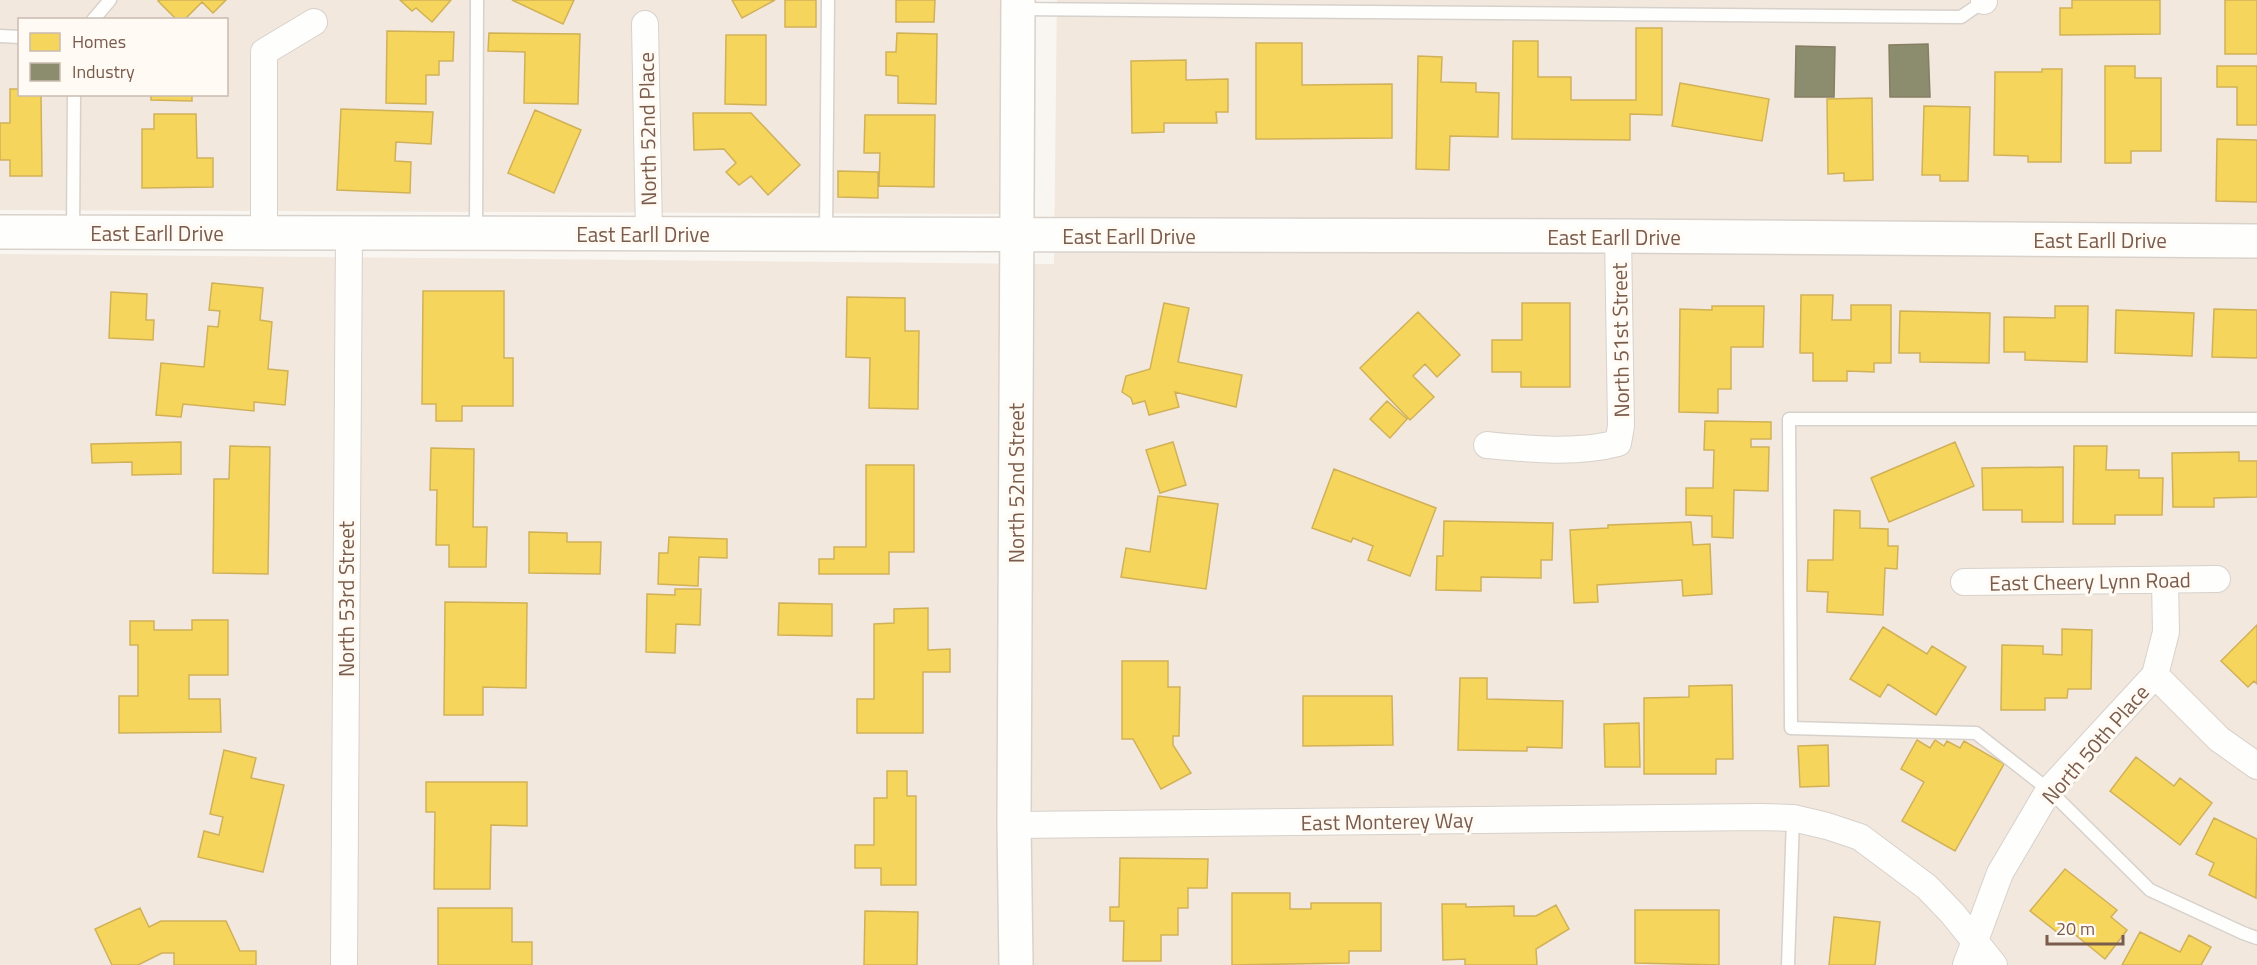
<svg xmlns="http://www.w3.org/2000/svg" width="2257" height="965" viewBox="0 0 2257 965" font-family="'Titillium Web',sans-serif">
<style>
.residential{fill:#f2e8de;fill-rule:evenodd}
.homes{fill:#f6d55c;stroke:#d1b158;stroke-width:1.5}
.industry{fill:#8c8c6e;stroke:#877e64;stroke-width:1.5}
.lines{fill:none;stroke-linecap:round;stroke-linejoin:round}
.lane-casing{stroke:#d7d1cb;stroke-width:15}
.street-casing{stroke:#d7d1cb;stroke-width:28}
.secondary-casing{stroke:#d9d2cb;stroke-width:36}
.lane{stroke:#fefefd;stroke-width:12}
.street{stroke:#fefefd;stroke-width:26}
.secondary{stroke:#fefefd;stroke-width:33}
.labels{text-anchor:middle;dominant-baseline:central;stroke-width:6;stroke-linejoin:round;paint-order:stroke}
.street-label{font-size:21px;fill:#7a5c4d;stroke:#fffaf3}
</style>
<rect width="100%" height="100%" fill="#f9f5f0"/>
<!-- residential -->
<path class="residential" d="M0,0h1003l-4,214 -999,-4zM20,20h206v74h-206z
M1057,0h1200v965h-2257v-711l1054,10z"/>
<!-- homes -->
<path class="homes" d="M160,0h66l-13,13 -11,-11 -18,18h-7l-19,-19z
M400,0h51l-19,22 -16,-14 -4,3z
M512,0h62l-11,24z
M732,0h43l-33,18z
M785,0h31v27h-31z
M896,0h39l-1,22h-38z
M2072,0h88v34l-100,1v-27h12z
M2225,0h32v54h-32z
M1636,28h26v87l-32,-1v26l-118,-1 1,-98h25v36h33v23h65z
M387,31l67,1 -1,29h-14v14h-13v29l-40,-1z
M489,33l91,1 -2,70 -54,-1 1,-51 -37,-1z
M897,33l40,1 -1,70 -38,-1v-27l-12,-1v-23h10z
M726,35h40v70l-41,-1z
M1256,43h46v42l90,-1v54l-136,1z
M1418,56l24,1 -1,25 35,1v9l23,1 -1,44 -48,-1 -1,34 -33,-1z
M1186,60v20l42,-1v33h-12l1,11h-53v9l-32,1 -1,-72z
M2105,66h30v12h26v73h-30v12h-26z
M2217,66h40v59h-20v-38h-20z
M2042,69h20l-1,93h-33v-6l-34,-1 1,-83h47z
M1680,83l89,16 -7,42 -90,-15z
M10,89h10v5h21l1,82h-32v-16h-10v-37h10z
M151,94h41v7l-41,-1z
M1872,98l1,82 -29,1v-8l-16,1 -1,-75z
M1924,106l46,1 -2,74h-28v-6h-18z
M341,109l92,3 -2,32 -35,-2 -1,19 16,1 -1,31 -73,-3z
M535,110l46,20 -27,63 -46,-20z
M693,113h58l49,52 -32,30 -17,-19 -12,9 -13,-13 10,-9 -12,-14 -30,1z
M154,114h42l1,44h16v29l-71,1v-59h12z
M865,115h70l-1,72 -55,-1 1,-33h-16z
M2217,139l40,1v62l-41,-1z
M838,171l40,1v26l-40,-1z
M212,283l51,5 -3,32 12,2 -4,47 20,2 -3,34 -31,-3v9l-71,-7 -2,13 -25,-2 5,-52 43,4 4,-41 10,1 2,-16 -11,-1z
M423,291h81v67h9v48h-51v15h-26v-17h-14z
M111,292l36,2 -1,26h8l-1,20 -44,-2z
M1801,295h32l-1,25h19v-15h40v58h-17v9l-27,-1v10h-34v-28h-13z
M847,297l58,1v33h14l-1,78 -49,-1 1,-50 -24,-1z
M1164,303l25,5 -11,54 64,13 -6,32 -61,-15 4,15 -30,8 -4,-14 -12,3 -2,-6 -9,-6 4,-16 24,-7z
M1522,303h48v84h-49v-15h-29v-32h30z
M1712,306h52l-1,41h-32v42h-13v24l-39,-1 1,-103 32,1z
M2055,306h33l-1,56 -62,-2v-8h-21v-35l51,1z
M2214,309l43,1v48l-45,-1z
M2116,310l78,3 -2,43 -77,-3z
M1900,311l90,2 -1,50 -69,-1v-9h-21z
M1418,312l42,43 -23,22 -12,-13 -12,12 21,21 -24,23 -50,-52z
M1387,401l20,18 -17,19 -20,-19z
M1705,421l66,1v17h-20v8h18l-1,44 -34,-1 -1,48 -21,-1v-21l-26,-1v-27h27l1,-38h-10z
M181,442v32l-49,1v-13l-40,1 -1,-19z
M1173,442l13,43 -26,8 -14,-43z
M1955,442l19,44 -85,36 -18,-44z
M230,446l40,1 -2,127 -55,-1 1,-94h15z
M2074,446h33l-1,24h33v8h24l-1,37h-47v9h-42z
M431,448l43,1 -1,78h14l-1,40h-37v-22h-13l1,-55h-7z
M2239,452v9h18v36l-43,1v9h-41l-1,-54z
M866,465h48v87h-25v22h-70v-15h15v-12h32z
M2063,467v55h-41v-12h-39l-1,-42z
M1334,469l102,39 -26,68 -42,-16 5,-14 -20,-8 -2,4 -39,-14z
M1158,496l60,8 -12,85 -85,-12 5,-29 24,4z
M1834,510l26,1v17l28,1v17h10l-1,23 -12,-1 -2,47 -56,-3 1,-20 -21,-1 1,-31h25z
M1444,521l109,2 -1,37h-11v18l-60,-1v14l-45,-1 1,-34h6z
M1691,522l2,23 17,-1 2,50 -29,2 -1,-16 -85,5 1,17 -24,1 -4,-73 38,-2v-3z
M529,532l38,1v9h34l-1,32 -71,-1z
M669,537l58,2v19l-28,-1 -1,29 -40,-2 1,-31h9z
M675,589h26l-1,36 -24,-1 -1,29 -29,-1 1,-58 28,1z
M445,602l82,1 -1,85 -43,-1v28h-39z
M779,603l53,1v32l-54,-1z
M928,608v42l22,-1v23h-27v61h-66v-34h17v-75l20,-1v-14z
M192,620h36v55h-39v24h31l1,33 -102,1v-37h19v-51h-8v-24h24v9h38z
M2257,625v59l-3,-3 -6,6 -27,-26z
M1883,627l44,27 5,-8 34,21 -30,48 -48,-31 -8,13 -30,-18z
M2062,629l30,1 -1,59h-23l-1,9h-22v12h-44l1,-65 41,1v8l19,1z
M1122,661h46v26h12l-1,49h-6v9l18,28 -30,16 -28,-50h-11z
M1460,678h27v21l76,2 -1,47 -35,-1v4l-69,-1z
M1732,685l1,74h-17v15h-72v-76l45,-1v-11z
M1303,696h89l1,49 -90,1z
M1639,723l1,44h-35l-1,-43z
M1917,740l13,8 5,-8 9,6 3,-5 13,7 4,-7 40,23 -49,87 -53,-30 22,-39 -23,-13z
M1828,745l1,41 -29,1 -2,-41z
M224,750l32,8 -5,20 33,7 -21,87 -65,-15 6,-26 15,4 4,-18 -13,-3z
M2136,757l38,29 6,-8 32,25 -32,42 -70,-54z
M887,771h20v25h9v89h-35v-17h-26v-23h19v-47h13z
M426,782h101v44l-36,-1 -1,64h-56l1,-77h-9z
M2214,818l43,21 -1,59 -47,-23 5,-12 -18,-9z
M1120,858l88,1 -1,29h-19v20h-10v27h-17v26h-38l1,-40h-14v-14h9z
M2065,869l52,41 -6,7 16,13 -22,29 -37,-30 -6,7 -32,-25z
M1232,893h58v16h21v-6h70v48h-32v12l-117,2z
M1442,904h24v3l48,-1v10h22l20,-11 13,24 -33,20 1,16h-72v-6l-22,1z
M140,908l9,19 12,-6h65l14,30h16v14h-82v-12h-12l-24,12h-26l-17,-36z
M438,908h74v34h20v23h-94z
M1635,910h84v55l-84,-2z
M865,911l53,1 -1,53h-53z
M1834,917l46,5 -5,43h-46z
M2140,932l40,20 9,-17 22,12 -10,18h-79z"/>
<!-- industry -->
<path class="industry" d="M1928,44l2,53h-40l-1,-52z
M1796,46l39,1 -1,50h-39z"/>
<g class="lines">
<!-- lane casing -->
<g class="lane-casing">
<path id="lane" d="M1019,9l942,8 23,-16
M93,20l17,-20
M0,36l20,1
M73,231l1,-137
M476,233l1,-233
M826,233l2,-233
M2257,419h-468l2,309 185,5 73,57 101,100 93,43 14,5
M1788,965l5,-147"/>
</g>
<!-- street casing -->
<g class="street-casing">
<path id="street" d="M1984,0v1
M645,24l4,209
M264,233v-181l50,-30
M1487,445c42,4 90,9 131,-2l3,-17 -3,-190
M1964,582l253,-3
M2155,675l64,64 38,27
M1014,825l746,-8 33,1 34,8 33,11 67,50 25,26 42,52
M344,965l5,-732
M1966,965l34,-92 49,-83 106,-115 11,-43 -1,-51"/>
</g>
<!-- secondary casing -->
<g class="secondary-casing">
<path id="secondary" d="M0,232l1618,4 639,5
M1016,965l-2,-140 4,-825"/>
</g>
<!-- lane -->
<use href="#lane" class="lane"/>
<!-- street -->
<use href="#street" class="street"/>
<!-- secondary -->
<use href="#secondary" class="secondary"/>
</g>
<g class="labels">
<!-- street labels -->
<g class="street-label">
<text transform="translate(647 129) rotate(-91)">North 52nd Place</text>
<text x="157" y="233">East Earll Drive</text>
<text x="643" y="234">East Earll Drive</text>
<text x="1129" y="236">East Earll Drive</text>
<text x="1614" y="237">East Earll Drive</text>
<text x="2100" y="240">East Earll Drive</text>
<text transform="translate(1620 340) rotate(-91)">North 51st Street</text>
<text transform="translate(1016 483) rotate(-90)">North 52nd Street</text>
<text transform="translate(2090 581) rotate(-1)">East Cheery Lynn Road</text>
<text transform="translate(346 599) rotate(-90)">North 53rd Street</text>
<text transform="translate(2095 744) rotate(-49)">North 50th Place</text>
<text transform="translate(1387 821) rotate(-1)">East Monterey Way</text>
</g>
</g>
<!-- legend -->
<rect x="18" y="18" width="210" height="78" fill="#fffaf3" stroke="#cabbb1" stroke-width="1.5"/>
<rect x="30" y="33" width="30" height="18" fill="#f6d55c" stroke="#cabbb1" stroke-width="1.5"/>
<text x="72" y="48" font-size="18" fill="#7a5c4d">Homes</text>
<rect x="30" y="63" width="30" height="18" fill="#8c8c6e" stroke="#cabbb1" stroke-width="1.5"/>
<text x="72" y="78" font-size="18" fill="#7a5c4d">Industry</text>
<!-- scale -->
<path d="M2047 935v9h76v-9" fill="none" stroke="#7a5c4d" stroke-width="3"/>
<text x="2056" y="935" font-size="18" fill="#7a5c4d" stroke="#fffaf3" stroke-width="4.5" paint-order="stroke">20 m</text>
</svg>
